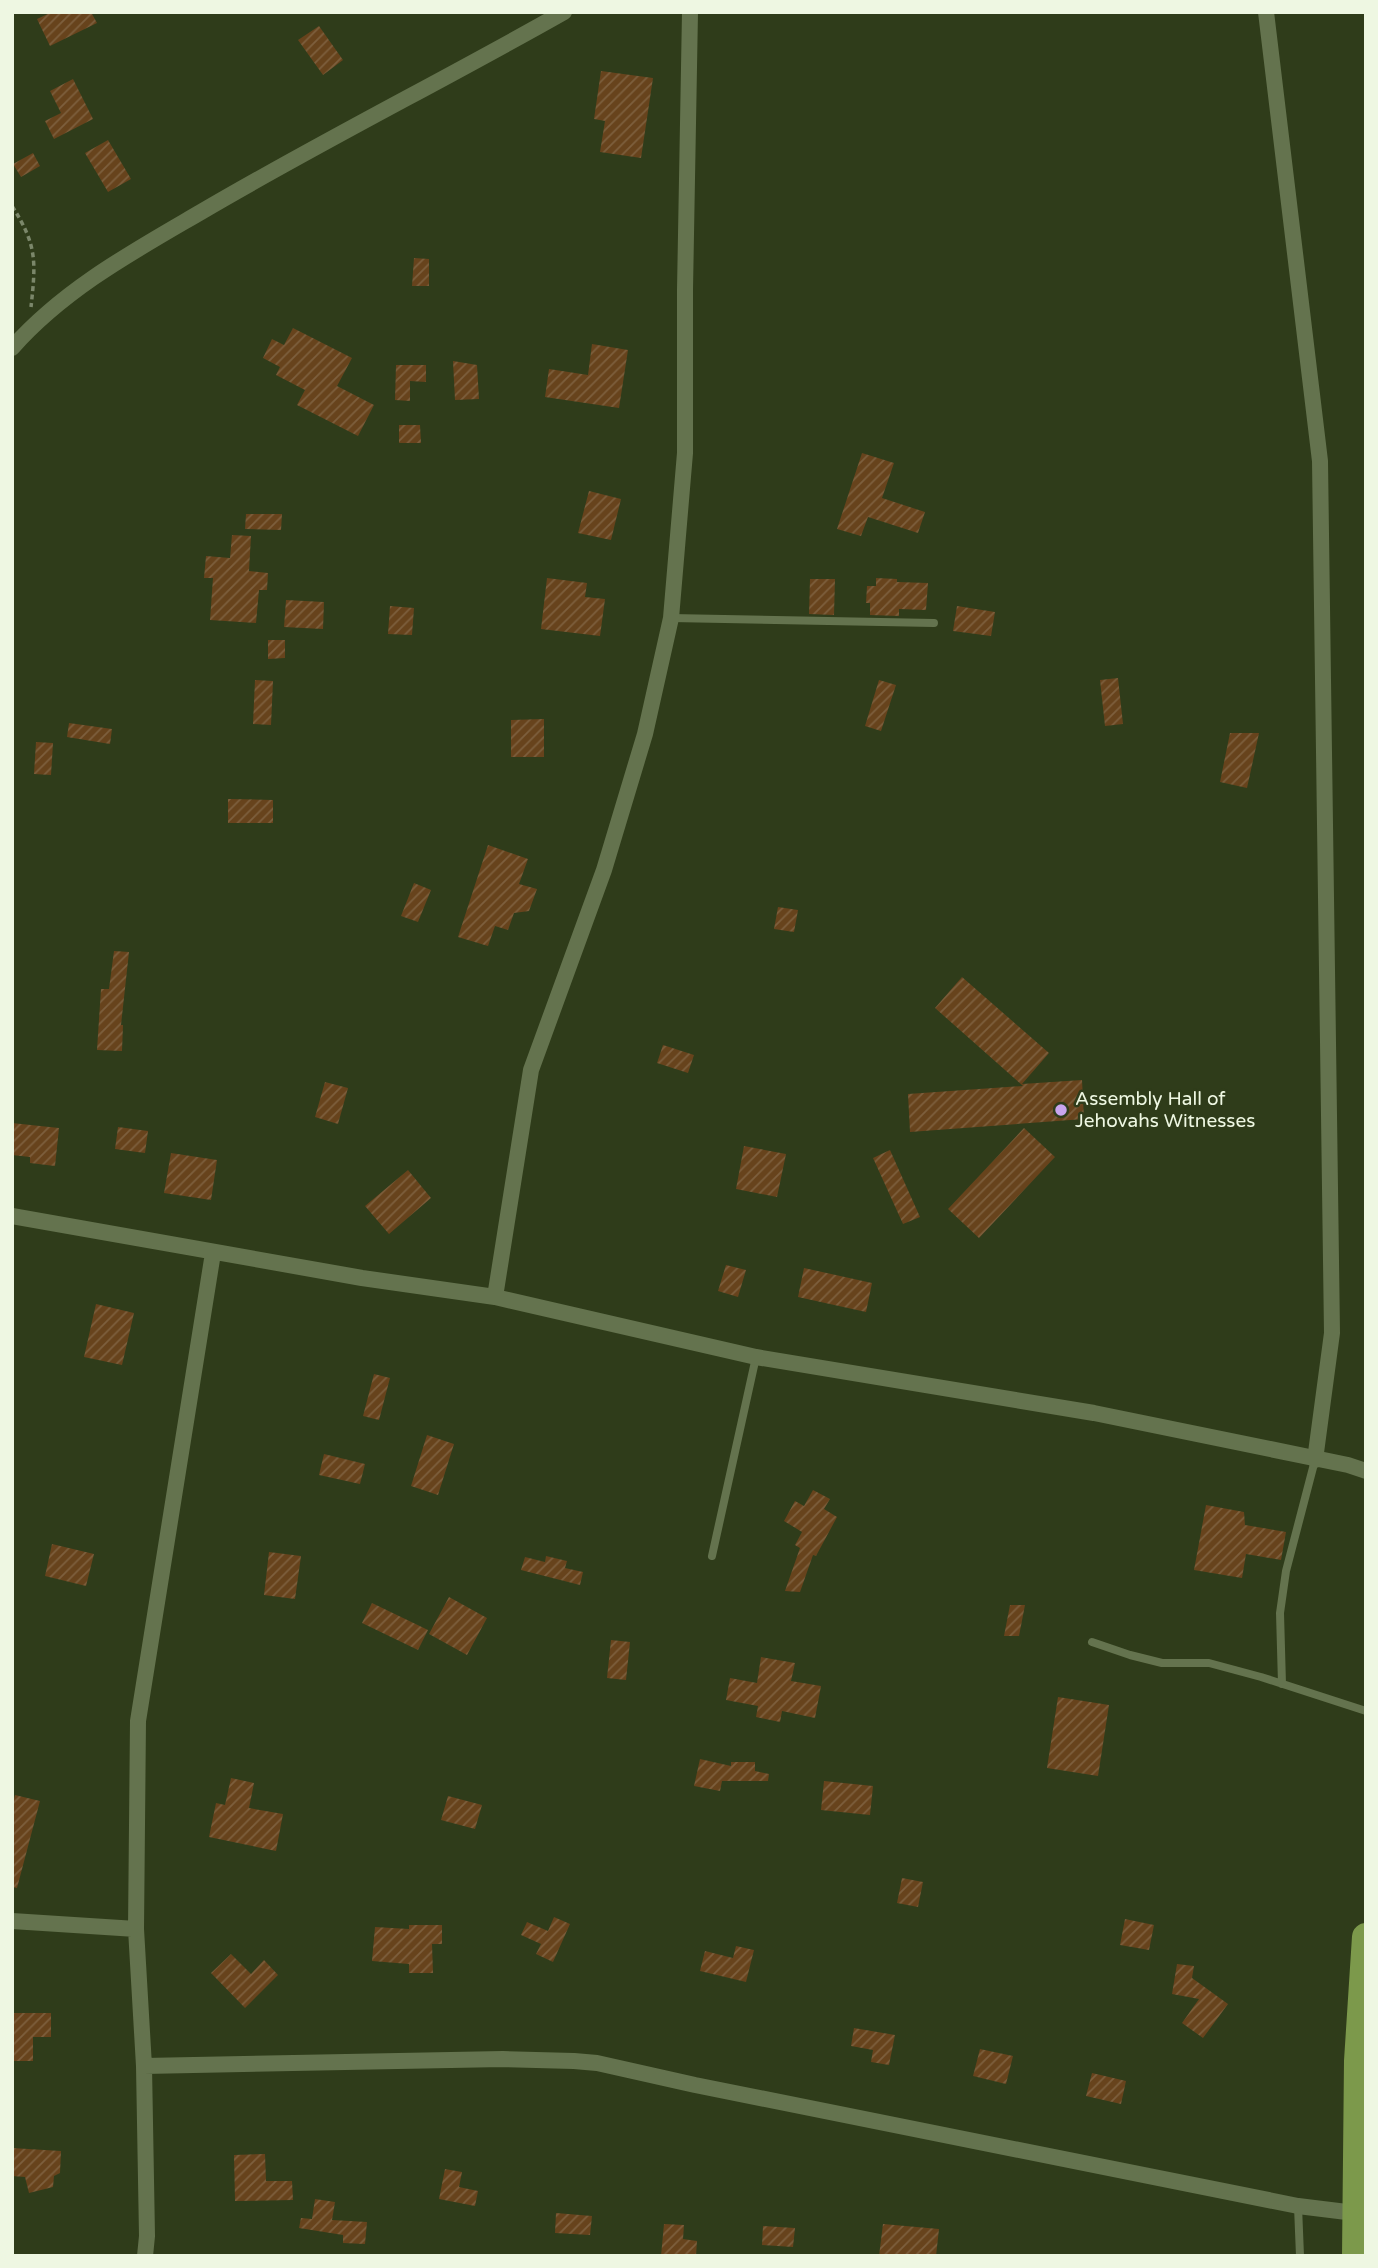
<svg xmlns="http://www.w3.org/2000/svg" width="1378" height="2268" viewBox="0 0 1378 2268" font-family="'Varela Round',sans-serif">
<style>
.building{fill:url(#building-hatch)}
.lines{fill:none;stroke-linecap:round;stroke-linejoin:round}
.path{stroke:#7b876a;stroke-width:3.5;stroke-dasharray:5 3.5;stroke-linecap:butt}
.lane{stroke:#64734e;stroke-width:8}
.street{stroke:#64734e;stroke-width:16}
.highway{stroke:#7c994b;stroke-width:28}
.poi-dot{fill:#c9a5ee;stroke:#2f3c1a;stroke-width:2.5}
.labels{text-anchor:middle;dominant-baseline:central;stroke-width:5;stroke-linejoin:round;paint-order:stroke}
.poi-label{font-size:19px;fill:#eef7e2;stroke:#2f3c1a;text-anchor:start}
</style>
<defs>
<pattern id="building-hatch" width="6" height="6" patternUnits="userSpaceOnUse" patternTransform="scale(1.75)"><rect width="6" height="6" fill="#67431c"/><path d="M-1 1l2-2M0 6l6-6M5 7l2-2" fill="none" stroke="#7d5f3d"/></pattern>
</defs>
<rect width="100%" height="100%" fill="#2f3c1a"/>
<!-- building -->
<path class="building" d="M52,12h39l6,11 -47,23 -13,-27z
M319,26l24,34 -20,15 -25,-35z
M601,71l52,7 -12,80 -41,-6 5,-31 -11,-2z
M73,79l20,40 -39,20 -9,-18 16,-8 -11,-22z
M108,140l23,39 -23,13 -23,-39z
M33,153l7,13 -19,11 -8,-13z
M414,258l15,1v27h-17z
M293,328l59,30 -15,28 37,19 -16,31 -61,-31 8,-15 -29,-15 4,-8 -17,-9 9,-19 12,6z
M592,344l36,6 -9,58 -74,-11 4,-28 39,6z
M453,361l24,4 2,34 -24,1z
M396,365h30v17l-16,-1v20l-15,-1z
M399,425h21l1,18h-22z
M862,453l32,10 -12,35 43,14 -7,21 -50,-16 -7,19 -24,-7z
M589,491l32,8 -10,41 -33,-7z
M246,514h36l-1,16 -36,-1z
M232,535l19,1 -2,35 19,2 -1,17h-8l-3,33 -46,-3 3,-42h-9l2,-22 24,2z
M547,578l40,5 -2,14 20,2 -5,37 -59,-7z
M876,578l21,1v3l31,1 -2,27 -27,-1v7l-29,-1v-12h-4l1,-17h9z
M810,579h25l-1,36 -25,-1z
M286,600l38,2 -1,27 -39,-2z
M390,606l24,2 -2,27 -24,-1z
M957,606l38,6 -4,24 -38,-5z
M268,640h17v18l-17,1z
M1118,678l5,46 -18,2 -5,-46z
M255,680l18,1 -2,44 -18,-1z
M879,680l17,5 -15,46 -16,-5z
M544,719v38h-33v-37z
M69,723l43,6 -2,15 -43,-7z
M1230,733h29l-12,55 -27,-6z
M36,742l17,1 -2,32 -17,-1z
M228,799l45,1v23h-45z
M488,845l40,14 -9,25 18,5 -8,22 -15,2 -6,17 -13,-4 -7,20 -30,-9z
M414,883l17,7 -13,32 -17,-6z
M778,907l20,3 -4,22 -20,-3z
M114,951l15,1 -8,73h2l-1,26 -25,-1 4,-61h8z
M962,977l87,76 -27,31 60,-4 2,39 -174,13 -2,-38 115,-8 -88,-78z
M663,1045l31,10 -6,18 -31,-10z
M325,1082l23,6 -10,36 -23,-7z
M12,1123l47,5 -4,38 -25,-3v-6l-18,-2z
M118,1127l30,4 -3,22 -30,-4z
M1024,1128l31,29 -76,81 -31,-29z
M744,1146l42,8 -9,43 -41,-8z
M890,1150l30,67 -17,7 -30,-66z
M171,1153l46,7 -6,40 -47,-7z
M408,1170l23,28 -42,36 -24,-28z
M726,1265l20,5 -8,27 -20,-6z
M804,1268l68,15 -6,29 -68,-15z
M96,1304l38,9 -12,52 -38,-8z
M374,1374l16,4 -11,42 -16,-4z
M427,1435l27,9 -16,51 -27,-9z
M324,1454l41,10 -5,20 -41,-9z
M813,1490l17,9 -6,10 13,8 -21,39 -3,-1 -13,37 -15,-1 15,-43 -5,-3 7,-13 -18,-11 11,-20 9,5z
M1206,1505l38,7 1,13 41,7 -5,28 -35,-6 -4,24 -48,-8z
M52,1544l42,10 -8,32 -41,-10z
M269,1552l32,4 -6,43 -31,-4z
M546,1556l21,5 -2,7 18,4 -3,13 -59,-15 4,-13 20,5z
M449,1597l38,21 -20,37 -38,-21z
M372,1603l56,27 -10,20 -56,-27z
M1010,1605h15l-6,31h-15z
M611,1640l19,2 -4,38 -19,-2z
M761,1657l34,6 -4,18 30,5 -6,32 -33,-7 -2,11 -24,-5 2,-11 -32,-6 4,-22 27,5z
M1058,1697l51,8 -11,71 -51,-8z
M700,1759l31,7v-4h24v9l14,3 -1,7h-46l-2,10 -26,-5z
M231,1778l23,5 -5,25 34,6 -7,37 -67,-14 7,-34 9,2z
M824,1781l49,5 -3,29 -49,-5z
M15,1795l25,6 -23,87 -5,-1v-80z
M448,1796l34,9 -7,24 -34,-9z
M902,1878l21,4 -5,25 -21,-4z
M554,1917l16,7 -17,38 -17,-8 5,-10 -20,-9 6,-13 21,9z
M1125,1919l29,6 -5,25 -29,-5z
M409,1925h33v19h-10l1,29h-24v-9l-37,-3 3,-34 34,2z
M736,1946l18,4 -8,32 -46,-11 5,-20 28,7z
M231,1954l20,20 13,-14 14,15 -33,33 -34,-35z
M1177,1964l17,2 -2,12 36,26 -25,34 -21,-15 17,-24 -27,-5z
M12,2013h39v24h-18v24h-21z
M854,2028l41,7 -6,30 -18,-3 2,-12 -22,-4z
M980,2049l33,7 -7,28 -33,-8z
M1092,2073l34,8 -5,23 -35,-8z
M12,2148l49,3 -1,22 -6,3 -1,11 -24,6 -4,-16 -13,-1z
M265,2154l1,27h26l1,19 -58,1 -1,-46z
M445,2169l17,3 -3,15 19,4 -3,15 -36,-7z
M315,2199l20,3 -3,18 35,2 -2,22 -22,-1v-8l-44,-7 2,-10 11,1z
M556,2213l36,3 -2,19 -35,-2z
M664,2224l20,1 -1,14 14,2 -1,15h-35z
M883,2224l56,5 -3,27h-57z
M763,2226l32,2 -2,19 -31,-2z"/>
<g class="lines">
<!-- path -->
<path class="path" d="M12,206c25,39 24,55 19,101"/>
<!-- lane -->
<path class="lane" d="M671,618l263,5
M712,1556l44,-199
M1092,1642l38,13 32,8h47l52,14 105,34
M1282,1684l-2,-71 6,-42 29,-111
M1298,2206l2,50"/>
<!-- street -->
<path class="street" d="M1266,12l54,449 12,872 -17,127
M12,348c52,-59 122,-97 189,-136 119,-70 243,-132 363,-200
M12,1216l350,62 133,19 261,60 338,56 254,52 18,6
M495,1297l36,-227 73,-200 41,-136 26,-116 14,-165v-163l5,-278
M12,1921l124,8
M144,2066l359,-7 71,2 23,2 98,22 603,121 65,8
M145,2256l2,-20 -3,-170 -8,-137 2,-208 75,-468"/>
<!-- highway -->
<path class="highway" d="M1356,2256l2,-195 8,-124"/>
</g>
<!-- markers -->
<circle class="poi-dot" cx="1061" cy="1110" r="7"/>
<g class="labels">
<!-- poi labels -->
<g class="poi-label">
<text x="1075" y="1099">Assembly Hall of<tspan x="1075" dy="22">Jehovahs Witnesses</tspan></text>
</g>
</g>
<!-- border -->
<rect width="1378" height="2268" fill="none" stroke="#eef7e2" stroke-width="28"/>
</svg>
